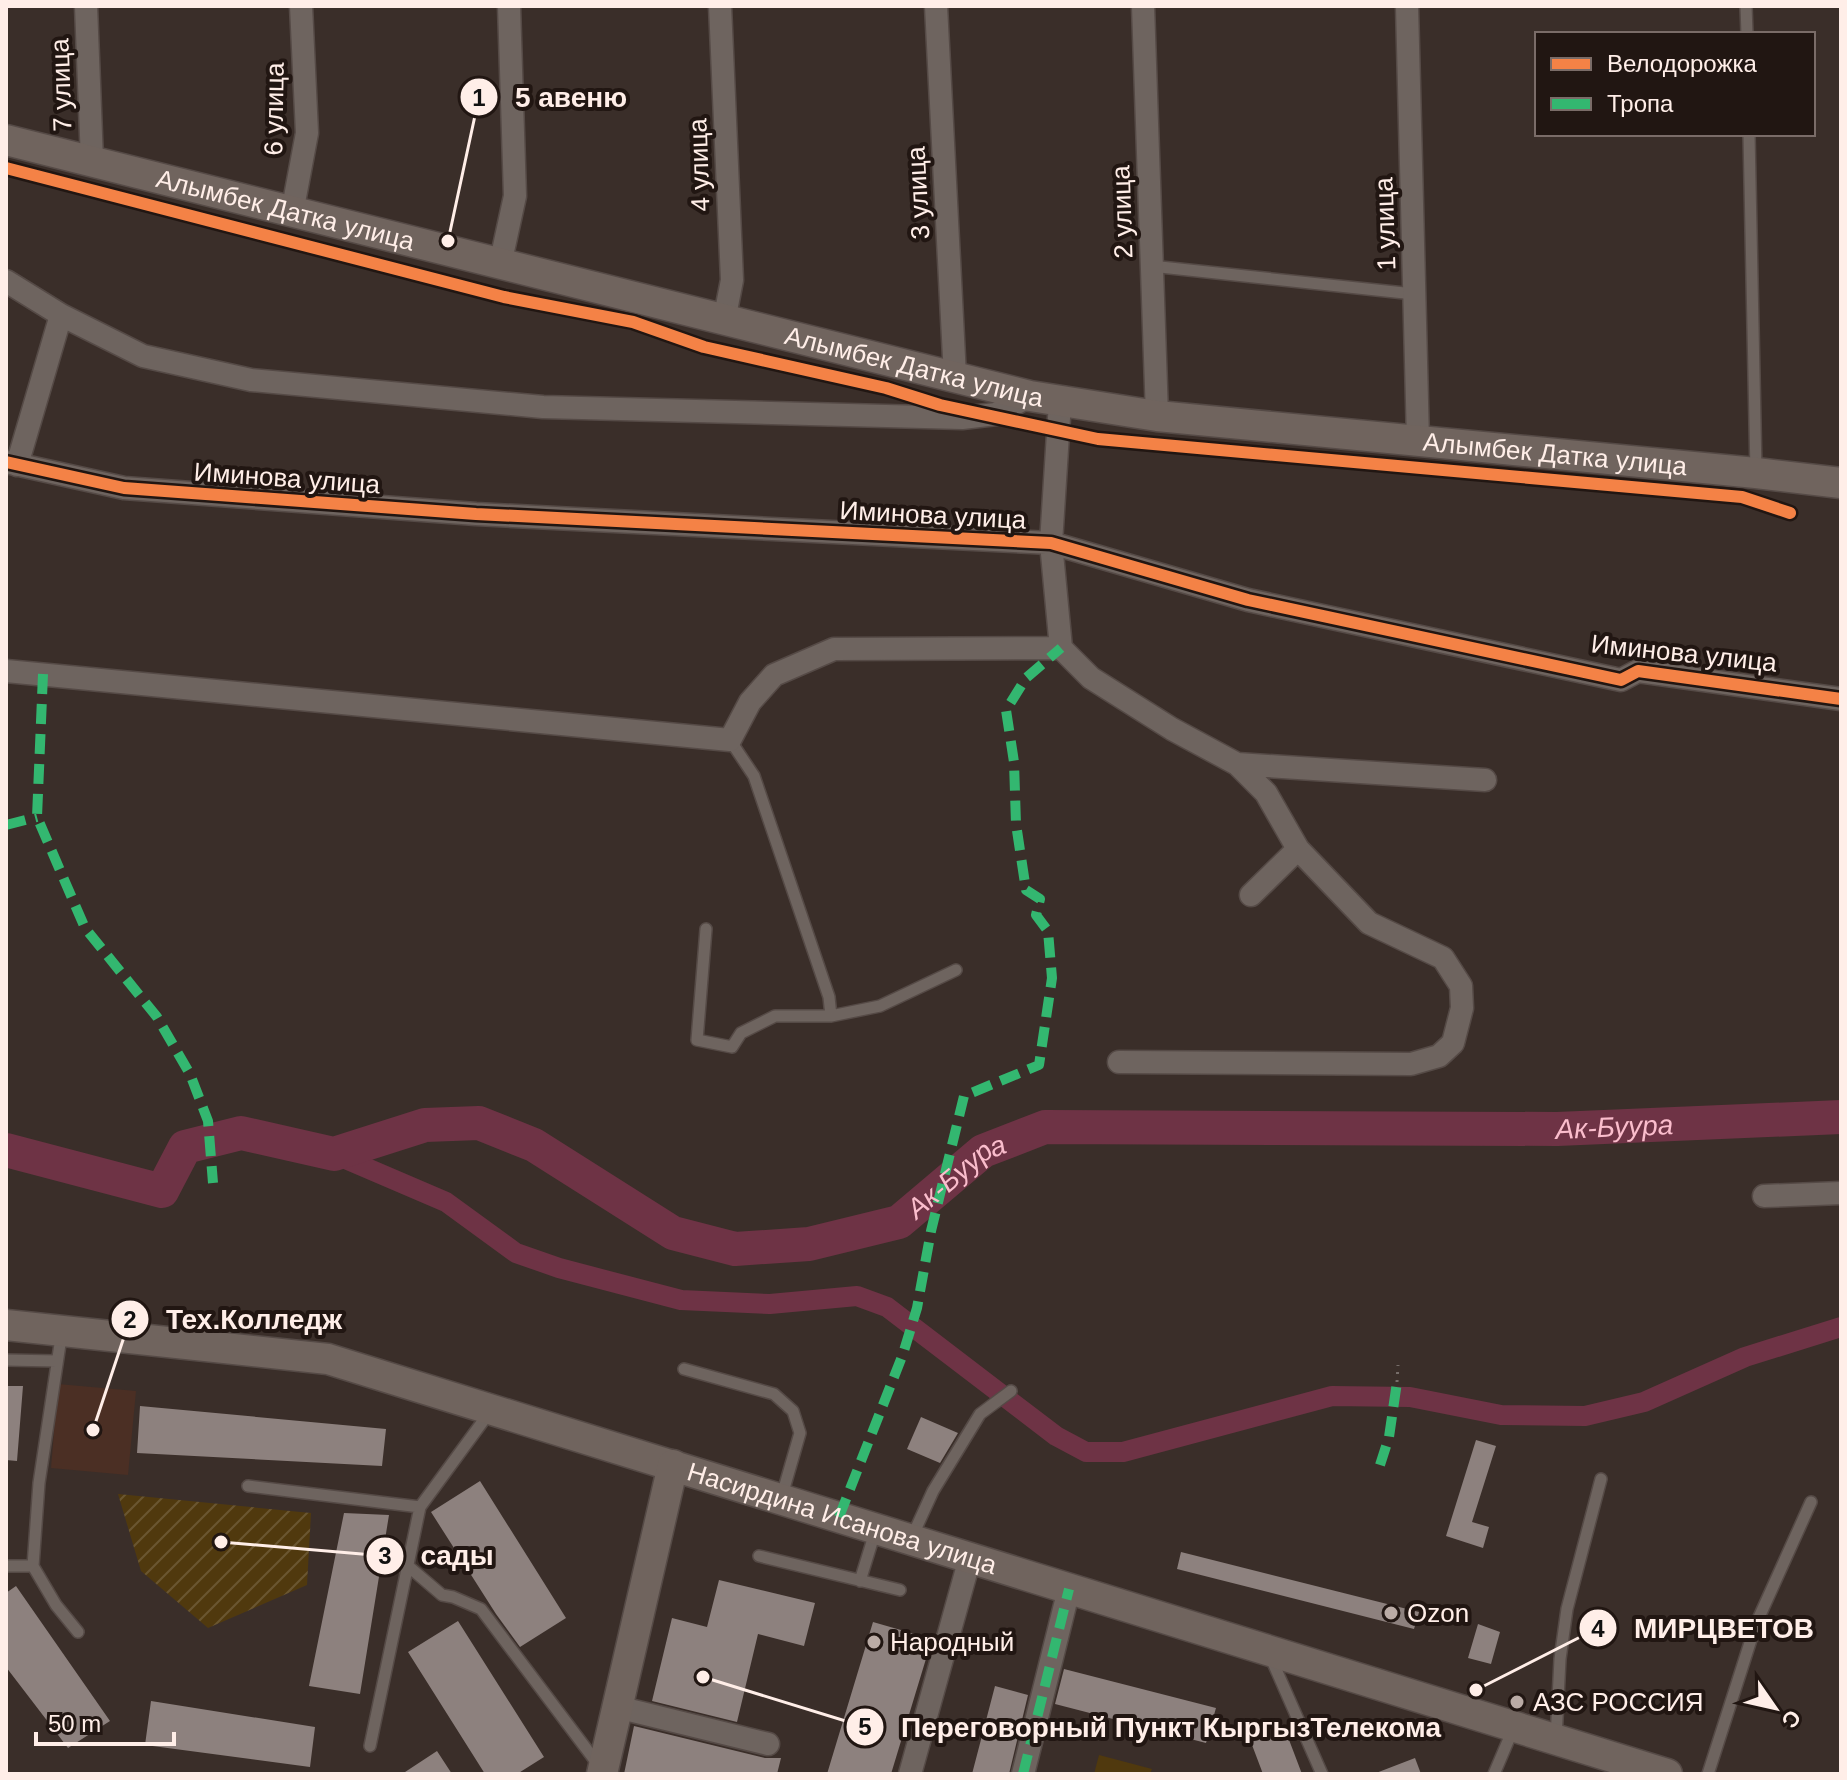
<svg xmlns="http://www.w3.org/2000/svg" width="1847" height="1780" viewBox="0 0 1847 1780" font-family="Arial,sans-serif">
<style>
.built{fill:#4b2f24}
.garden{fill:url(#garden-furrows)}
.pitch{fill:#50390e}
.lines{fill:none;stroke-linecap:round;stroke-linejoin:round}
.canal{stroke:#6e3345;stroke-width:20}
.river{stroke:#6e3345;stroke-width:34}
.building{fill:#8d817e}
.lane-casing{stroke:#554a46;stroke-width:14}
.street-casing{stroke:#554a46;stroke-width:25}
.secondary-casing{stroke:#554a46;stroke-width:33}
.path{stroke:#766d69;stroke-width:3;stroke-dasharray:2 6;stroke-linecap:butt}
.lane{stroke:#6e645f;stroke-width:11}
.street{stroke:#6e645f;stroke-width:22}
.secondary{stroke:#70645e;stroke-width:30}
.quiet{stroke:#33b770;stroke-width:10;stroke-dasharray:20 10;stroke-linecap:butt}
.cycleway-casing{stroke:#211612;stroke-width:17}
.cycleway{stroke:#f48246;stroke-width:12}
.poi-dot{fill:#baaba5;stroke:#211612;stroke-width:3}
.labels{text-anchor:middle;dominant-baseline:central;stroke-width:8;stroke-linejoin:round;paint-order:stroke}
.street-label{font-size:26px;fill:#ffeee8;stroke:#211612}
.poi-label{font-size:26px;fill:#ffeee8;stroke:#211612;text-anchor:start}
.water-label{font-size:28px;font-style:italic;fill:#fabdcc;stroke:#211612}
.leader{fill:none;stroke:#ffeee8;stroke-width:3}
.callout-dot{fill:#ffeee8;stroke:#211612;stroke-width:3}
.mark-label{font-size:24px;text-anchor:middle;font-weight:bold;fill:#111}
.callout-label{font-size:28px;text-anchor:middle;font-weight:bold;fill:#ffeee8;stroke:#211612;stroke-width:8;stroke-linejoin:round;paint-order:stroke}
</style>
<defs>
<pattern id="garden-furrows" width="10" height="10" patternUnits="userSpaceOnUse" patternTransform="scale(2)"><rect width="10" height="10" fill="#50390e"/><path d="M-1 1l2-2M0 10L10 0M9 11l2-2" fill="none" stroke="#6a5631"/></pattern>
</defs>
<rect width="100%" height="100%" fill="#3a2e29"/>
<!-- built -->
<path class="built" d="M58,1384l78,7 -8,84 -77,-7z"/>
<!-- garden -->
<path class="garden" d="M118,1494l193,19 -4,72 -99,43 -67,-57z"/>
<!-- pitch -->
<path class="pitch" d="M1099,1755l53,14 -2,5h-56z"/>
<g class="lines">
<!-- canal -->
<path class="canal" d="M334,1154l112,48 70,51 43,15 122,32 89,4 87,-8 30,11 169,129 30,16h37l209,-56 78,1 91,18 84,1 59,-14 101,-45 96,-30"/>
<!-- river -->
<path class="river" id="s1" d="M6,1150l156,41 23,-44 56,-14 93,21 91,-29 54,-2 55,22 139,88 62,16 74,-5 90,-22 84,-71 62,-24 512,2 284,-12"/>
</g>
<!-- building -->
<path class="building" d="M6,1386h17l-6,75 -11,-1z
M140,1406l246,23 -4,37 -245,-13z
M921,1417l37,16 -18,30 -33,-14z
M1476,1440l20,6 -24,76 17,5 -6,21 -37,-12z
M480,1481l86,137 -46,29 -24,-33 -65,-102z
M344,1513l45,2 -29,179 -51,-8z
M1181,1552l238,60 -5,17 -237,-60z
M719,1580l96,23 -11,43 -46,-12 -21,88 -85,-21 20,-83 35,9z
M16,1586l94,135 -42,27 -62,-81v-74z
M458,1621l86,136 -27,17h-32l-77,-122z
M873,1622l59,17 -41,135h-64z
M1478,1624l22,8 -9,32 -23,-6z
M1064,1669l152,39 -10,35 -151,-39z
M995,1686l33,9 -19,79h-37z
M151,1701l164,26 -5,40 -165,-22z
M1283,1724l19,50h-39l-14,-37z
M634,1726l131,32h16l-4,16h-153z
M437,1751l15,23h-50z
M1415,1758l6,16h-45v-1z"/>
<g class="lines">
<!-- lane casing -->
<g class="lane-casing">
<path id="lane" d="M1746,6l1,28
M1749,134l7,338
M1151,266l263,28
M730,740l24,36 75,221 2,19
M706,929l-9,111 35,7 9,-14 34,-17h56l49,-10 76,-36
M62,1331l-23,152 -6,83 23,39 22,27
M6,1360l51,1
M684,1369l90,25 19,17 7,22 -19,66
M248,1486l172,21
M912,1537l21,-46 47,-77 31,-23
M759,1556l141,34
M6,1566h27
M408,1566l34,29 11,2 28,12 119,158
M860,1581l16,-52
M1271,1658l51,116
M1556,1739l4,-80 7,-50 34,-130
M370,1746l50,-239 69,-94
M1494,1774l20,-47
M1708,1774l48,-150 55,-122"/>
</g>
<!-- street casing -->
<g class="street-casing">
<path id="street" d="M86,6l6,155
M720,6l12,274 -8,41
M936,6l19,371
M1143,6l14,410
M1407,6l11,435
M292,213l15,-80 -6,-127
M500,265l15,-69 -6,-190
M6,281l55,34 82,41 108,24 292,27 419,11 34,-4 34,-18
M1060,402l-9,141 10,105 30,30 81,51 65,35 29,29 32,56 71,74 74,35 18,28 1,22 -9,35 -14,13 -28,8 -292,-2
M6,462l118,26 352,26 575,29 197,57 373,80 17,-9 203,28
M17,465l44,-150
M6,671l724,69 20,-38 24,-27 60,-26 227,-1
M1237,764l248,16
M1251,895l47,-46
M1764,1196l77,-3
M617,1707l151,37
M910,1774l60,-216
M1023,1774l46,-185"/>
</g>
<!-- secondary casing -->
<g class="secondary-casing">
<g id="secondary">
<path id="s2" d="M6,140l1024,256 127,20 599,57 85,10"/>
<path id="s3" d="M6,1325l322,34 1339,415"/>
<path d="M602,1774l71,-309"/>
</g>
</g>
<!-- path -->
<path class="path" d="M6,168l498,129 108,21
M646,327l58,20 206,48
M1077,434l21,5 230,19
M1745,498l45,15
M1397,1382l1,-17"/>
<!-- lane -->
<use href="#lane" class="lane"/>
<!-- street -->
<use href="#street" class="street"/>
<!-- secondary -->
<use href="#secondary" class="secondary"/>
<!-- quiet -->
<path class="quiet" d="M43,674l-6,143 48,111 72,89 33,57 18,47 5,62
M6,825l31,-8
M1380,1465l9,-28 8,-55
M839,1517l64,-163 14,-46 14,-77 33,-135 75,-31 13,-87 -4,-47 -12,-16 4,-16 -14,-9 -10,-66 -2,-62 -8,-52 20,-32 35,-30
M1023,1774l46,-185"/>
<!-- cycleway casing -->
<g class="cycleway-casing">
<path id="cycleway" d="M6,168l498,129 129,25 71,25 182,41 54,17 158,34 644,58 48,16
M6,462l118,26 352,26 575,29 197,57 373,80 17,-9 203,28"/>
</g>
<!-- cycleway -->
<use href="#cycleway" class="cycleway"/>
</g>
<!-- markers -->
<g class="poi-dot">
<circle cx="1391" cy="1613" r="8"/>
<circle cx="874" cy="1642" r="8"/>
<circle cx="1517" cy="1702" r="8"/>
</g>
<g class="labels">
<!-- street labels -->
<g class="street-label">
<text transform="translate(61 85) rotate(-92)">7 улица</text>
<text transform="translate(274 109) rotate(-89)">6 улица</text>
<text transform="translate(699 165) rotate(-92)">4 улица</text>
<text transform="translate(918 193) rotate(-93)">3 улица</text>
<text stroke="none"><textPath href="#s2" startOffset="288">Алымбек Датка улица</textPath></text>
<text transform="translate(1122 212) rotate(-92)">2 улица</text>
<text transform="translate(1385 224) rotate(-92)">1 улица</text>
<text stroke="none"><textPath href="#s2" startOffset="936">Алымбек Датка улица</textPath></text>
<text stroke="none"><textPath href="#s2" startOffset="1584">Алымбек Датка улица</textPath></text>
<text transform="translate(287 478) rotate(4)">Иминова улица</text>
<text transform="translate(933 515) rotate(3)">Иминова улица</text>
<text transform="translate(1684 653) rotate(6)">Иминова улица</text>
<text stroke="none"><textPath href="#s3" startOffset="862">Насирдина Исанова улица</textPath></text>
</g>
<!-- poi labels -->
<g class="poi-label">
<text x="1407" y="1613">Ozon</text>
<text x="890" y="1642">Народный</text>
<text x="1533" y="1702">АЗС РОССИЯ</text>
</g>
<!-- water labels -->
<g class="water-label">
<text stroke="none"><textPath href="#s1" startOffset="1714">Ак-Буура</textPath></text>
<text stroke="none"><textPath href="#s1" startOffset="1042">Ак-Буура</textPath></text>
</g>
</g>
<!-- callouts -->
<path class="leader" d="M448 241L479 97M93 1430L130 1319M221 1542L385 1556M1476 1690L1598 1628M703 1677L865 1727"/>
<g class="callout-dot">
<circle cx="448" cy="241" r="8"/>
<circle cx="93" cy="1430" r="8"/>
<circle cx="221" cy="1542" r="8"/>
<circle cx="1476" cy="1690" r="8"/>
<circle cx="703" cy="1677" r="8"/>
<circle cx="479" cy="97" r="20"/>
<circle cx="130" cy="1319" r="20"/>
<circle cx="385" cy="1556" r="20"/>
<circle cx="1598" cy="1628" r="20"/>
<circle cx="865" cy="1727" r="20"/>
</g>
<g class="mark-label">
<text x="479" y="106">1</text>
<text x="130" y="1328">2</text>
<text x="385" y="1564">3</text>
<text x="1598" y="1637">4</text>
<text x="865" y="1735">5</text>
</g>
<g class="callout-label">
<text x="571" y="107">5 авеню</text>
<text x="254" y="1329">Тех.Колледж</text>
<text x="457" y="1565">сады</text>
<text x="1724" y="1638">МИРЦВЕТОВ</text>
<text x="1171" y="1737">Переговорный Пункт КыргызТелекома</text>
</g>
<!-- border -->
<rect width="1847" height="1780" fill="none" stroke="#ffeee8" stroke-width="16"/>
<!-- legend -->
<rect x="1535" y="32" width="280" height="104" fill="#211612" stroke="#7a6c68" stroke-width="2"/>
<rect x="1551" y="58" width="40" height="12" fill="#f48246" stroke="#7a6c68" stroke-width="2"/>
<text x="1607" y="72" font-size="24" fill="#ffeee8">Велодорожка</text>
<rect x="1551" y="98" width="40" height="12" fill="#33b770" stroke="#7a6c68" stroke-width="2"/>
<text x="1607" y="112" font-size="24" fill="#ffeee8">Тропа</text>
<!-- north arrow -->
<g transform="translate(1775 1708) rotate(124)" stroke="#211612" stroke-width="6" paint-order="stroke">
<path d="M0-6L14 30L0 20L-14 30Z" fill="#ffeee8"/>
<text y="-12" font-size="22" font-weight="bold" text-anchor="middle" fill="#ffeee8">С</text>
</g>
<!-- scale -->
<path d="M36 1732v12h138v-12" fill="none" stroke="#ffeee8" stroke-width="4"/>
<text x="48" y="1732" font-size="24" fill="#ffeee8" stroke="#211612" stroke-width="6" paint-order="stroke">50 m</text>
</svg>
